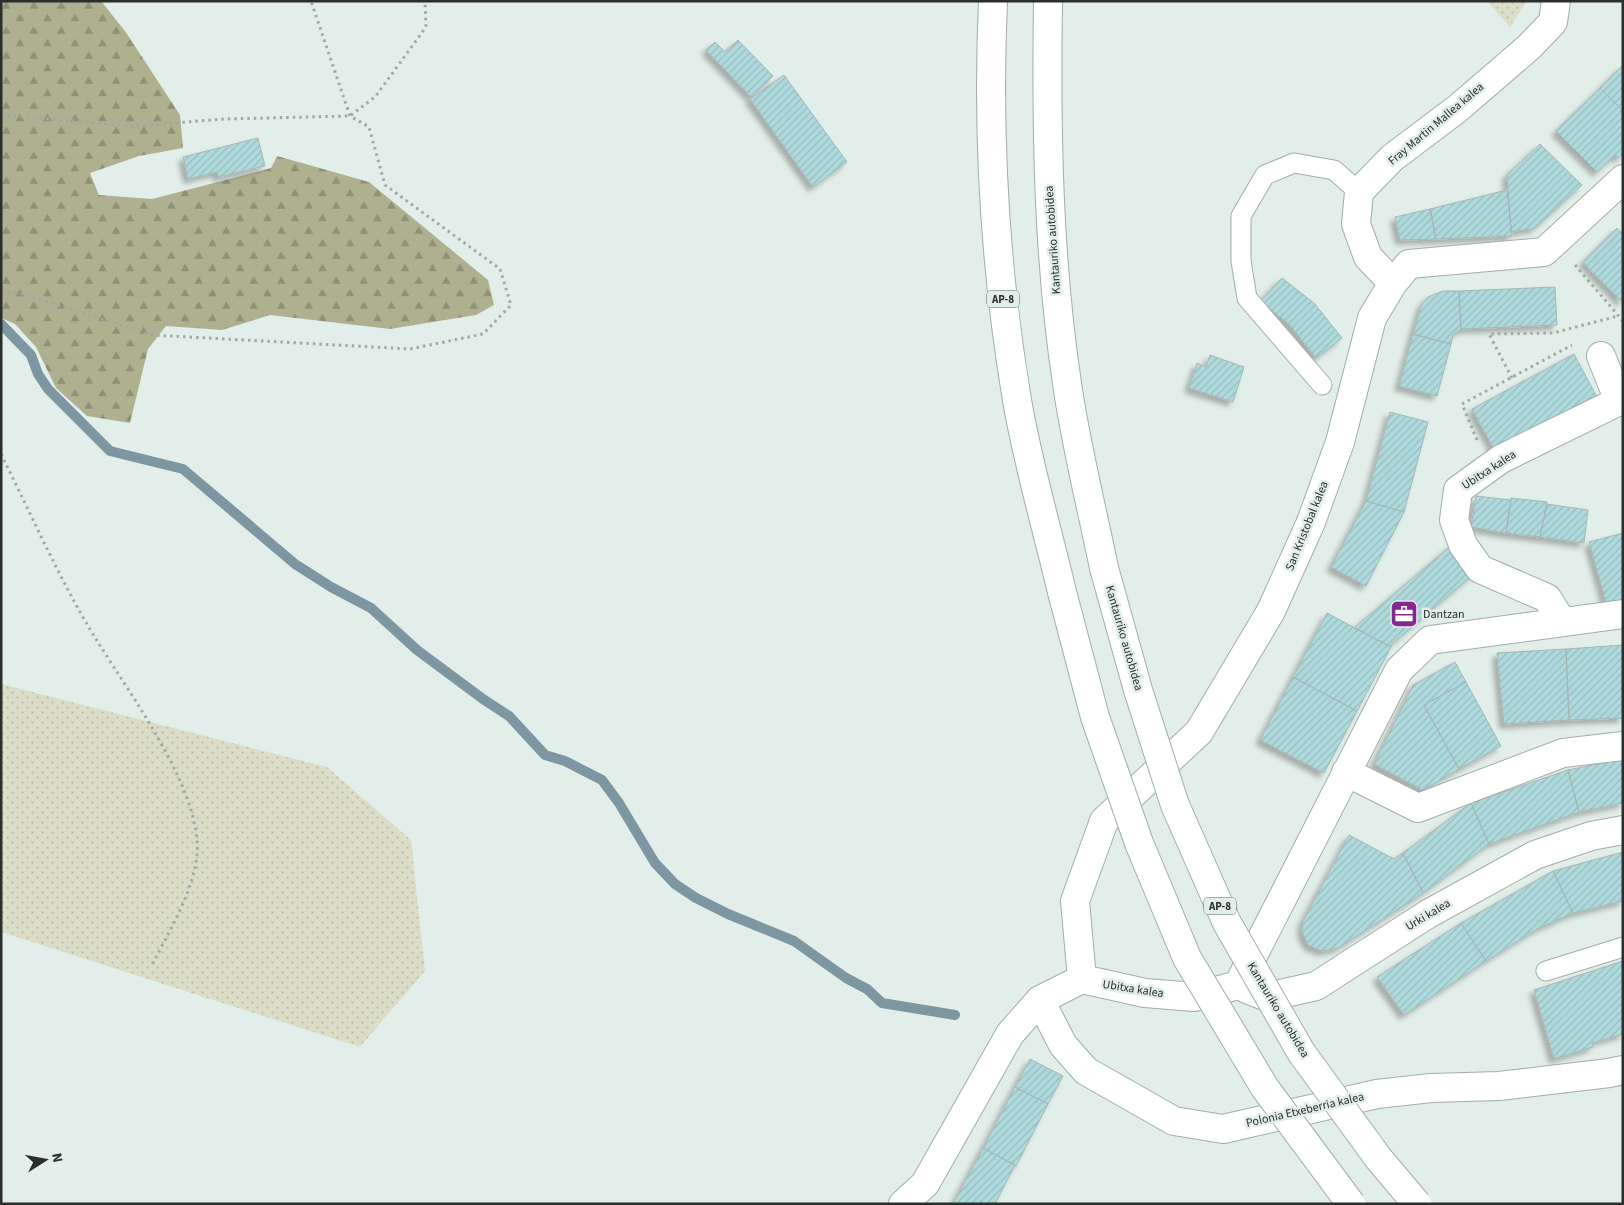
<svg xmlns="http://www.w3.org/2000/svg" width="1624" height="1205" viewBox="0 0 1624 1205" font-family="'Source Sans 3',sans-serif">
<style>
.grass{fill:url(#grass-dots)}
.forest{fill:url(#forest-firs)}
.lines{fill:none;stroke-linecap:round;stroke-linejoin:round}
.stream{stroke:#7c96a2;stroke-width:10}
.building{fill:url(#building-hatch);stroke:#a8b5b6;filter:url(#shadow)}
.service-casing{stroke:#a2ada9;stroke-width:21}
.minor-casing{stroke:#a2ada9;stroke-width:30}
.motorway-casing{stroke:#a2ada9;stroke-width:30}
.path{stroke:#9fa9a5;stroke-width:3;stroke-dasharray:2.5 4;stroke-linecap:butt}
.service{stroke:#fff;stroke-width:19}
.minor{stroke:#fff;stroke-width:28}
.motorway{stroke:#fff;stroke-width:28}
.motorway-bridge-casing{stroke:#a2ada9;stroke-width:30;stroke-linecap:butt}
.motorway-bridge{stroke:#fff;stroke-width:28}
.labels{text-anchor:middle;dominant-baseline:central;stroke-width:5;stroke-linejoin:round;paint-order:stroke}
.shield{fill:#e2eee9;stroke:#616865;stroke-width:1}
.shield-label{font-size:11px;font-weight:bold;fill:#2a2e2c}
.street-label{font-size:12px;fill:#2a2e2c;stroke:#e2eee9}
.poi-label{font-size:12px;fill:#2a2e2c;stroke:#e2eee9;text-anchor:start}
</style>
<defs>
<pattern id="grass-dots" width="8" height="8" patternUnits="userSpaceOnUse" patternTransform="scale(1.25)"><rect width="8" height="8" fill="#dcddc7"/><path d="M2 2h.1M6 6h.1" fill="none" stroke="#bdbeab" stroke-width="1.8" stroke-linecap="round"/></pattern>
<pattern id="forest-firs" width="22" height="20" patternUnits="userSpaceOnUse" patternTransform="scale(1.25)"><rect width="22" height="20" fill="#afb08f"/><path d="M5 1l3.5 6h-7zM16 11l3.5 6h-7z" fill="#8f9075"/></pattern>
<pattern id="building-hatch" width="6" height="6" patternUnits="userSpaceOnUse" patternTransform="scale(1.25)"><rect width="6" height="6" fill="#aedadd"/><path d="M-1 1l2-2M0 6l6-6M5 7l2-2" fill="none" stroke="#96bbbe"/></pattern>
<filter id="shadow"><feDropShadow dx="-4.5" dy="4.5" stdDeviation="2.5" flood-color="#0004"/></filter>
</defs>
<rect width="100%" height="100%" fill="#e2eee9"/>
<!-- grass -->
<path class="grass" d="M1487,1h40l-17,26z
M1,684l326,83 84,73 14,131 -65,76 -359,-115z"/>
<!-- forest -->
<path class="forest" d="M1,1h100l24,30 55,84 3,33 -44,8 -49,17 9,22 53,4 119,-31 6,-12 92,26 119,98 6,25 -18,10 -86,14 -120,-14 -48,15 -56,-4 -18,23 -18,74 -43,-7 -31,-28 -20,-41 -21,-23 -14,-6z"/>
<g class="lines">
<!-- stream -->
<path class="stream" d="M1,324l30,31 7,19 10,15 62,62 73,18 112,95 36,23 40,21 46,42 66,49 26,17 36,39 20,6 37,19 17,23 36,60 20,21 21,14 32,16 66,27 52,37 21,11 15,14 73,12"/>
</g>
<!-- building -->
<path class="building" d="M738,40l35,36 -22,21 -45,-47 9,-8 10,10z
M1623,65v46l-23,-23z
M784,75l63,87 -34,25 -63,-88z
M1600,88l23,23v43l-5,4 -3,-3 -18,17 -41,-41z
M258,138l7,28 -47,11 -1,-5 -29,7 -5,-22z
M1540,144l42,41 -47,43 -24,4 -4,-57z
M1507,190l5,46 -76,3 -6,-30z
M1430,209l6,30 -36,1 -5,-23z
M1617,228l6,6v69l-40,-41z
M1282,278l32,25 28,35 -26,20 -26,-33 -30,-24z
M1555,287l2,38 -96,4 -2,-38z
M1443,291h16l2,38 -8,6 -2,9 -38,-10 9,-30 6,-7z
M1413,334l38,10 -14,52 -38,-10z
M1574,354l23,43 -102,54 -23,-42z
M1210,355l34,12 -11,35 -44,-14 8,-25 9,4z
M1390,412l38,10 -24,90 -38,-11z
M1476,496l35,4 -5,33 -35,-6z
M1511,498l36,4 -7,35 -34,-4z
M1366,501l38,11 -38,74 -35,-19z
M1547,504l41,6 -4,33 -44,-6z
M1623,533v68l-16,5 -18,-64z
M1454,543l23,28 -85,73 -1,3 -37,-19z
M1327,613l64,34 -34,64 -64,-34z
M1623,645v73l-54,2 -3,-71z
M1566,649l3,71 -65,4 -7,-71z
M1455,662l11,20 -42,23 35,64 -36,21 -49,-26 39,-79z
M1293,677l64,34 -33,62 -64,-33z
M1466,682l35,64 -42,23 -35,-64z
M1623,759v44l-44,9 -11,-42z
M1568,770l11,42 -90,32 -18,-41z
M1471,803l18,41 -66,49 -20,-40z
M1349,835l45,24 9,-6 20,40 -85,55 -16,3 -14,-6 -6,-13 1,-11z
M1623,852v49l-50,12 -20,-42z
M1553,871l20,42 -36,16 -51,32 -25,-38z
M1461,923l25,38 -82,54 -27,-38z
M1623,961v73l-31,9 1,4 -39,12 -20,-69z
M1030,1059l33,17 -15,28 -33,-17z
M1015,1087l33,17 -32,62 -33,-18z
M983,1148l32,17 -20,39h-42z"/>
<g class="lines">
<!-- service casing -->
<g class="service-casing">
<path id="service" d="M1322,385l-75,-87 -6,-37v-45l24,-41 29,-12 40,7 25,22
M1546,971l77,-24"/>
</g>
<!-- minor casing -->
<g class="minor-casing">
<path id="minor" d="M1393,283l-25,-26 -12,-33 3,-32 33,-34 65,-49 72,-62 24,-25 3,-21
M1562,622l-15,-24 -67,-29 -17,-24 -9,-25 4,-30 43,-31 118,-58 -18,-45
M1346,772l72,36 145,-55 60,-7
M1082,979l-7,-78 29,-80 95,-89 72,-121 40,-89 29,-80 32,-124 21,-35 16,-19 135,-12 79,-73
M1247,989l20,8 49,-11 112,-72 107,-59 56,-19 32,-6
M1040,1000l23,45 23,26 88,50 49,8 154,-35 54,-6 68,-2 110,-13 14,-3
M903,1204l22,-20 85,-150 30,-34 42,-21 63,14 49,4 44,-12 161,-315 31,-30 193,-26"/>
</g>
<!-- motorway casing -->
<g class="motorway-casing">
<path id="motorway" d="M993,1c-6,133 2,268 24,399 11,65 30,128 45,192
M1048,1c-2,130 0,260 20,389 9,60 24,119 36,178"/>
</g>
<!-- path -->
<path class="path" d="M1,115l136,11 87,-7 126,-3 25,-19 51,-70 -1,-26
M1575,265l48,56
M1,292l21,2 130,41 258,14 73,-15 28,-29 -11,-36 -115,-84 -16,-58 -19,-11 -39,-115
M1512,378l-23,-44 64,-1 65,-17
M1477,440l-15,-36 110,-59
M1,454c26,52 50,106 78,156 34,64 125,174 118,246 -5,39 -29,77 -46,111"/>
<!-- service -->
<use href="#service" class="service"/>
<!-- minor -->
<use href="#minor" class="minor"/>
<!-- motorway -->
<use href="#motorway" class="motorway"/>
<!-- motorway-bridge casing -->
<g class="motorway-bridge-casing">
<path id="motorway-bridge" d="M1104,568l34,122 37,115 52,118 74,129 78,107 38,45
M1062,592l33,125 44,126 48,115 78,130 86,116"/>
</g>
<!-- motorway-bridge -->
<use href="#motorway-bridge" class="motorway-bridge"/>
</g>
<!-- icons -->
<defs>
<g id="office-square" transform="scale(1.4375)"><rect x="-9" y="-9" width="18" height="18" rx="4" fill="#862690" stroke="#e2eee9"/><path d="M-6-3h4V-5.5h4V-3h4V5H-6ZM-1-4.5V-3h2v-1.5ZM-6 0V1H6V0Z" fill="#fff"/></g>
</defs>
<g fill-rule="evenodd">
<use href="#office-square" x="1404" y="614"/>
</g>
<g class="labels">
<!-- shield labels -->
<g class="shield">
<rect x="987" y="290.5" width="32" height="17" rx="4"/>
<rect x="1204" y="897.5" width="32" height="17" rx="4"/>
</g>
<g class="shield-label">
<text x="1003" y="299">AP-8</text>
<text x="1220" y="906">AP-8</text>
</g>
<!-- street labels -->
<g class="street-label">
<text transform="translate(1436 124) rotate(-40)">Fray Martin Mallea kalea</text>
<text transform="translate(1053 240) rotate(-94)">Kantauriko autobidea</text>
<text transform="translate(1489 470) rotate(-33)">Ubitxa kalea</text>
<text transform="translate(1307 526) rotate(-68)">San Kristobal kalea</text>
<text transform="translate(1124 638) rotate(74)">Kantauriko autobidea</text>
<text transform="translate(1428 915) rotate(-31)">Urki kalea</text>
<text transform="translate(1133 989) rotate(9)">Ubitxa kalea</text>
<text transform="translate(1278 1010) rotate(59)">Kantauriko autobidea</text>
<text transform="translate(1305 1110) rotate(-13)">Polonia Etxeberria kalea</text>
</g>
<!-- poi labels -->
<g class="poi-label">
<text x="1423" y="614">Dantzan</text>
</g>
</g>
<!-- border -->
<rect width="1624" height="1205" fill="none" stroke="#2a2e2c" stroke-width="5"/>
<!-- north arrow -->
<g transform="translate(45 1160) rotate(79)" stroke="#e2eee9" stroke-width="4" paint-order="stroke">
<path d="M0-4L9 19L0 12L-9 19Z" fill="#2a2e2c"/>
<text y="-8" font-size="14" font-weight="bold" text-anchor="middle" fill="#2a2e2c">N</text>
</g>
</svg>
